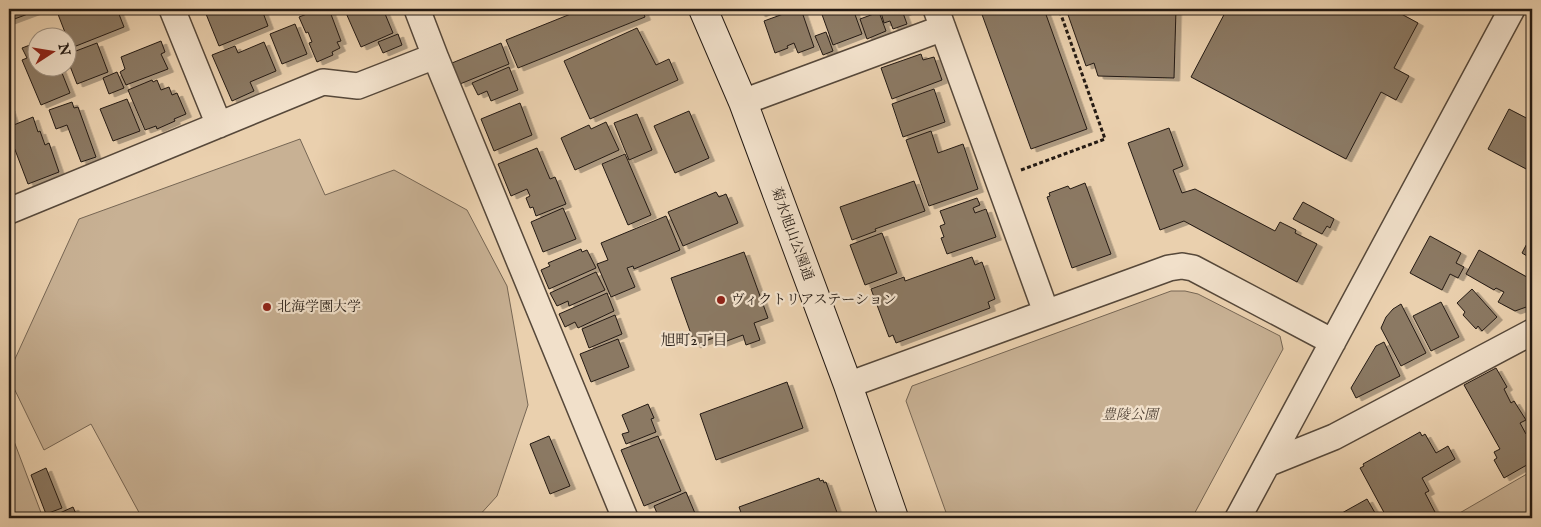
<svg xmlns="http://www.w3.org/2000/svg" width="1541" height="527" viewBox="0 0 1541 527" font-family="'IM FELL English','Noto Serif JP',serif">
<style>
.green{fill:#c8b194;stroke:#766654}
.building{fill:#8b7964;stroke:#241a13;filter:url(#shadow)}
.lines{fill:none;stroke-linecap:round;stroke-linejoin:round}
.street-casing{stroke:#56483a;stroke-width:28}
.secondary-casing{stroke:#241a13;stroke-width:30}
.path{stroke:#241a13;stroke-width:3;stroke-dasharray:4 2.5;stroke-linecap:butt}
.street{stroke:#f1e0ca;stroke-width:25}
.secondary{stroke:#f1e0ca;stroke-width:28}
.poi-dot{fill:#8f2418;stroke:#f1e0ca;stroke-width:2}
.labels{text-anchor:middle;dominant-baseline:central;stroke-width:4.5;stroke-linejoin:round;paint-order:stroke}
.street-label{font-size:14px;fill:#241a13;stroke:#f1e0ca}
.poi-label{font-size:14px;fill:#241a13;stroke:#f1e0ca;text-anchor:start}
.park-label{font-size:14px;font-style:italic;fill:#55473a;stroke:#f1e0ca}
.neighbourhood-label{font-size:15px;fill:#241a13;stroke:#f1e0ca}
</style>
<defs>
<filter id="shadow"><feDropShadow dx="5.5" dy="3" stdDeviation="0" flood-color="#0004"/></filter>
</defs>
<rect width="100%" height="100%" fill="#ead0ae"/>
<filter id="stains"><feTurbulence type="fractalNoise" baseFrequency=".004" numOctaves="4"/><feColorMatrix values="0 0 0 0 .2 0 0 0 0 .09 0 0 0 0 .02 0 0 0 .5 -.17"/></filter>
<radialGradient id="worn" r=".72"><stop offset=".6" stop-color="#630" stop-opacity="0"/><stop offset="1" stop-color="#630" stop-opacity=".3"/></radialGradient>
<!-- green -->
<path class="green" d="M300,139l25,56 69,-25 73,40 40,76 21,119 -31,91 -20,22h-335l-51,-94 -47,26 -35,-72v-6l70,-153z
M1171,291h14l13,3 82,42 3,13 -91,169h-244l-42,-117 6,-15z
M9,428l34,90h-34z
M1532,471v47h-81z"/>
<!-- building -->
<path class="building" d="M9,9h26l1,2 -27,10z
M56,9h61l7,18 -53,21z
M204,9h47l2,4 9,-3 6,16 -49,20z
M320,9h9l12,32 -4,1 3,6 -8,4 1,3 -16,7 -8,-19 3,-1 -4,-10 -2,1 -7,-16z
M355,9h28l10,24 -32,14 -15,-34z
M583,9h59l3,8 -127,51 -12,-28z
M757,9h24l-10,4 -2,-3 -9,4z
M797,9h4l13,38 -16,6 -4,-10 -7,3 1,2 -13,5 -11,-32z
M820,9h33l9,25 -29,11z
M880,9h33l-10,4 4,11 -14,5 -3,-8 -6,2z
M980,9h64l43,120 -56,20z
M1066,9h110l-2,69 -76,-2 -4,-13 -8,3z
M1227,9h165l26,14 -24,45 15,8 -13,24 -15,-8 -35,67 -155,-82z
M879,12l7,19 -19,8 -7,-20z
M295,24l12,30 -25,10 -12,-30z
M637,28l19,37 13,-6 9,21 -88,39 -26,-58z
M826,32l7,19 -10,4 -8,-19z
M398,34l4,11 -19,8 -5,-11z
M161,41l4,11 -4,2 7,15 -42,16 -6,-13 5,-3 -4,-12z
M38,42v26h22l10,25 -29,12 -19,-45 5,-2 -5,-10z
M264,42l12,29 -26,11 4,9 -22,10 -20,-46 23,-9 3,7z
M97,43l11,29 -31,12 -9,-23v-7z
M501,43l8,21 -49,20 -8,-21z
M921,54l2,6 11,-3 8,23 -50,19 -11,-31z
M509,67l9,23 -27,11 -4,-10 -9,4 -6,-12z
M117,72l7,16 -15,6 -6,-16z
M152,80l1,2 4,-2 4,10 8,-3 3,8 5,-2 9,21 -12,5 1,2 -18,8 -1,-3 -11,4 -17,-40z
M934,89l11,33 -42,15 -11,-33z
M127,99l13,32 -27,10 -13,-32z
M72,102l2,6 4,-1 18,50 -15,5 -14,-37 -11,4 -7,-19z
M520,103l12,32 -38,16 -13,-32z
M9,108l4,12 -4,2z
M1509,109l23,12v51l-44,-23z
M689,111l20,47 -34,15 -21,-47z
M637,114l15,36 -23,10 -15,-37z
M33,117l5,15 2,-1 5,14 4,-2 10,29 -31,12 -19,-50v-7z
M606,122l13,28 -44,20 -14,-32 28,-13 2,4z
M1169,128l14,38 -10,4 9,23 13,-4 80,42 5,-9 16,8 -1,3 22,11 -20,38 -113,-61 -24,9 -32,-87z
M931,131l7,22 25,-9 15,45 -49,17 -23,-66z
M537,148l13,31 5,-2 11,27 -30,12 -3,-9 -3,1 -4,-10 4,-2 -3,-7 -16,7 -13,-32z
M625,154l26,61 -23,10 -26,-61z
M914,181l11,30 -50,18 1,2 -24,9 -12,-33z
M1085,183l26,71 -39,14 -25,-71 3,-1 -1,-3 19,-7 2,3z
M716,192l3,5 7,-3 12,29 -55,23 -15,-34z
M977,198l3,7 -7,3 2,5 11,-4 10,28 -49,17 -6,-16 3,-1 -4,-11 5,-2 -5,-13z
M1303,202l31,17 -4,9 -3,-2 -5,8 -29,-15z
M563,208l13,31 -33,13 -12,-30z
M666,216l14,34 -46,19 -1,-3 -6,2 8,19 -24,10 -14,-33 11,-4 -7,-17z
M882,233l15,40 -32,12 -15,-40z
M1532,234v25l-10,-6z
M1430,236l31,17 -5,10 8,4 -6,11 -8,-4 -8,16 -32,-17z
M581,249l1,3 5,-2 9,18 -47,21 -8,-19 9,-4 -2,-3z
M1479,250l53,30v25l-17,6 -17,-9 6,-10 -8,-4 -2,2 -28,-16z
M744,252l24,66 -14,5 6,17 -14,5 -3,-10 -24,9 -3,-7 -21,8 -24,-67z
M972,257l3,8 7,-3 13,37 -7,3 2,6 -94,35 -3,-8 -4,2 -18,-48 33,-12 1,4z
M596,272l9,18 -36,16 -1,-5 -11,5 -7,-13z
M1472,289l25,28 -15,14 -4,-5 -2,3 -13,-14 2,-3 -8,-9z
M607,293l7,18 -36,17 -3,-6 -10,5 -6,-13z
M1441,302l18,35 -28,14 -18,-35z
M1401,304l25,49 -25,13 -20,-38 5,-11 7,-8z
M615,315l7,19 -33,14 -7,-19z
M618,339l11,28 -38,15 -11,-28z
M1384,342l16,34 -44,22 -5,-10 25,-42z
M1496,368l11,19 -3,2 7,14 3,-2 12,19 -6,3 6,11 6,-2v30l-28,16 -10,-18 3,-2 -3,-6 6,-3 -36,-64z
M787,382l16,46 -87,32 -16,-46z
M648,404l6,14 -3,1 5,13 -30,12 -4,-10 7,-2 -7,-17z
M1420,432l2,4 3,-2 11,19 12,-7 7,13 -33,19 7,13 -4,2 11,21 -8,4h-41l-27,-50 4,-2 -1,-2z
M549,436l21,50 -20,8 -20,-50z
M658,436l23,55 -37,15 -23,-56z
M46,468l16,40 -16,6 -15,-39z
M819,478l1,3 3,-1 1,3 2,-1 13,36h-96l-4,-11z
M686,492l11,26h-38l-5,-12z
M1367,499l11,19h-45z
M73,507l5,11h-27v-1z
M1299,513l3,5h-12z"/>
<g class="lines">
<!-- street casing -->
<g class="street-casing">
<path id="street" d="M172,9l47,116
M936,9l110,303
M435,56l190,462
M743,102l200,-74
M9,211l314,-129 35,4 77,-30 -18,-47
M848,385l321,-117 13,-2 11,2 140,74
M1267,464l67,-27 198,-105
M1238,518l274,-509"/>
</g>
<!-- secondary casing -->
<g class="secondary-casing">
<path id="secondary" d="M703,9l40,93 105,283 46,133"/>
</g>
<!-- path -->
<path class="path" d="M1021,170l84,-31 -46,-130"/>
<!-- street -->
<use href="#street" class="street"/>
<!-- secondary -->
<use href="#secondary" class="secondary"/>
</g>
<!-- markers -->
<g class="poi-dot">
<circle cx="721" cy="300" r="5"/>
<circle cx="267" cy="307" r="5"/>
</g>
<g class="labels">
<!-- street labels -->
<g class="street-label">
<text transform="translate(792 234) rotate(70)">菊水旭山公園通</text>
</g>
<!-- poi labels -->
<g class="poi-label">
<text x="731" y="300">ヴィクトリアステーション</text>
<text x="277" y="307">北海学園大学</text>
</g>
<!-- park labels -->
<g class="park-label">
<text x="1130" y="415">豊陵公園</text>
</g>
<!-- neighbourhood labels -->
<g class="neighbourhood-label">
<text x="694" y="340">旭町2丁目</text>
</g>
</g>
<!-- margin -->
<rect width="1541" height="527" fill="none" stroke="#ead0ae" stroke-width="30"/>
<rect x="10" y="10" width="1521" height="507" fill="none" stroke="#241a13" stroke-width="2.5"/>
<rect x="15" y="15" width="1511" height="497" fill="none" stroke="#241a13"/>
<!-- north arrow -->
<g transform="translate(52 52) rotate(78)"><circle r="24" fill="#f1e0ca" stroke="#9f9181"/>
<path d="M0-4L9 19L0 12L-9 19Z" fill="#8f2418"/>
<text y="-8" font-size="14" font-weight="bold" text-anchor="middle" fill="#241a13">N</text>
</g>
<rect width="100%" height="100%" filter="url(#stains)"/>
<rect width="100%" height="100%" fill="url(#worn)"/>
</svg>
